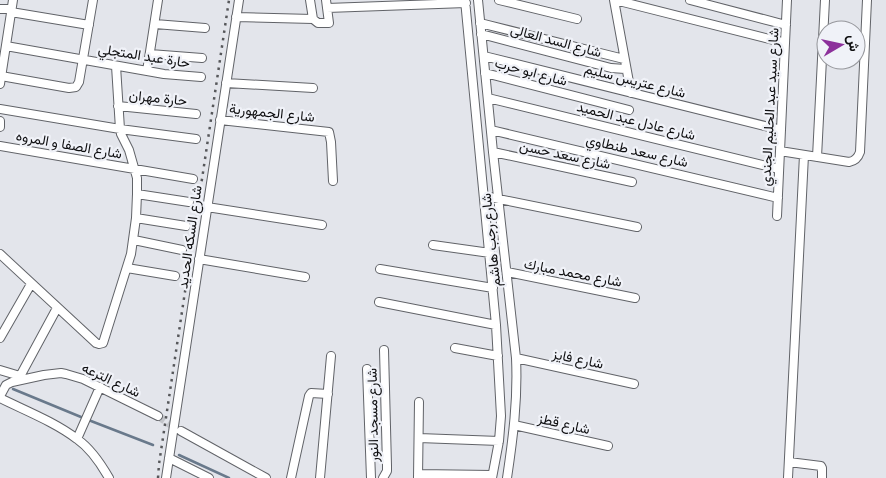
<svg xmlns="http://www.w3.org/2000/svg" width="886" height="478" viewBox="0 0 886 478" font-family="'Fira Sans Condensed',Vazirmatn,sans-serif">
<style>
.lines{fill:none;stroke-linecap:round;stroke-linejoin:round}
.stream{stroke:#69798b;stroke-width:2.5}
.street-tunnel{stroke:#c3c5ca;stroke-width:8;stroke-dasharray:8 4;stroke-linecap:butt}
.street-casing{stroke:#616368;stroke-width:10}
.street{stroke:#fff;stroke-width:8}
.rail{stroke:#56575a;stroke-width:2.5;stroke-dasharray:2.5 5;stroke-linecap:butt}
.labels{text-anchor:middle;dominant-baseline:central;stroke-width:4.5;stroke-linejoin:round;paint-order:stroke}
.street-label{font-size:14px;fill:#0f0f11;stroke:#f0f2f8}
</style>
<rect width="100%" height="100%" fill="#e3e5eb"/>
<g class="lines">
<!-- stream -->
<path class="stream" d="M13,389l68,28
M91,421l62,24
M179,455l50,23"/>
<!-- street-tunnel -->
<path class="street-tunnel" d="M158,416l21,14"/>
<!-- street casing -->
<g class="street-casing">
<path id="street" d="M310,0l3,19
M465,0l31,325 5,91 -2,25 -7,37
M478,0l15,152 23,206c2,41 -3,80 -9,120
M499,0l78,19
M614,0l17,93
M615,0l170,43
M690,0l96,25
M327,8l139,-5
M0,9h11
M11,12l78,13
M236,17l77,2 5,4h11l-3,-23
M480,23l144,36
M155,24l50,4
M481,34l130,34 14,1
M6,46l158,28 37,3
M150,54l52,4
M484,56l297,74
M147,71l11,-71
M485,73l144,37
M1,76l68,12 7,-1 3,-5 14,-82
M226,83l87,5
M0,84l13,-84
M488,98l291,71
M118,106l78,8
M0,109l120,20 76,10
M220,120l109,12 2,10 2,39
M0,121v6
M491,130l287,68
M0,146l193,33
M780,151l69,11c6,-1 9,-4 11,-10l7,-152
M493,152l139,30
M817,157l8,-157
M137,194l52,8
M484,196l153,31
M207,207l115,18
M777,216l10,-216
M136,218l50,8
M134,240l48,10
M433,245l57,8
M0,254l96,89 3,1 4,-1 28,-89 5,-36 1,-24v-16l-8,-28 -8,-16 -1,-5 -4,-63
M199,259l106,18
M127,268l48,8
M380,269l113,19
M507,272l128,26
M379,302l117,23
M0,338l31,-54
M455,348l43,8
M516,358l118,26
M367,369l4,109
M0,370l20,6
M18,380l39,-72
M0,396l6,-11 6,-3 32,-7 17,-2 5,1 17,5 75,37
M0,398c24,12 55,24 77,41 13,9 24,25 32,39
M514,425l94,21
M181,431l85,47
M419,438l80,3
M77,439l23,-52
M169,458l40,20
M789,462l32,4 1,2v10
M418,474l74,1
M166,478l73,-478
M291,478l18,-82 2,-3 17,1
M320,478l11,-122
M383,478l4,-7v-5l-3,-116
M418,478l1,-76
M788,478l16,-323"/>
</g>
<!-- street -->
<use href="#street" class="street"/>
<!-- rail -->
<path class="rail" d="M158,478l1,-14 70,-464"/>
</g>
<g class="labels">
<!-- street labels -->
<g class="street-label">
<text transform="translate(556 41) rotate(15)">شارع السد العالى</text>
<text transform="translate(144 56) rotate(9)">حارة عبد المتجلي</text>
<text transform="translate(531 72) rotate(15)">شارع ابو حرب</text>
<text transform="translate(635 81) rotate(14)">شارع عتريس سليم</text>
<text transform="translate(158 98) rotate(6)">حارة مهران</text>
<text transform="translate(770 107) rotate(-87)">شارع سيد عبد الحليم الجندي</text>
<text transform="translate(272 113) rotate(6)">شارع الجمهورية</text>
<text transform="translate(636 121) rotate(14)">شارع عادل عبد الحميد</text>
<text transform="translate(69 145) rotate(10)">شارع الصفا و المروه</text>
<text transform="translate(637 151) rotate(13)">شارع سعد طنطاوي</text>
<text transform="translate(565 155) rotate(12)">شارع سعد حسن</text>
<text transform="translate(190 237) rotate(-82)">شارع السكه الحديد</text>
<text transform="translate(491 240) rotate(-96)">شارع رجب هاشم</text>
<text transform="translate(573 273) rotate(11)">شارع محمد مبارك</text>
<text transform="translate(578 359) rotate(12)">شارع فايز</text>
<text transform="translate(111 380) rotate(25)">شارع الترعه</text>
<text transform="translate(373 415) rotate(-91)">شارع مسجد النور</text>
<text transform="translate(564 424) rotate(13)">شارع قطز</text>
</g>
</g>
<!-- north arrow -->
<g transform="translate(841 45) rotate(81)"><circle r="24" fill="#f0f2f8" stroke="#96979c"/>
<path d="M0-4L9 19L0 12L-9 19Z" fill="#8c309b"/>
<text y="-8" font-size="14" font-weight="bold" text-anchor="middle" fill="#0f0f11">ش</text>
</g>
</svg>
